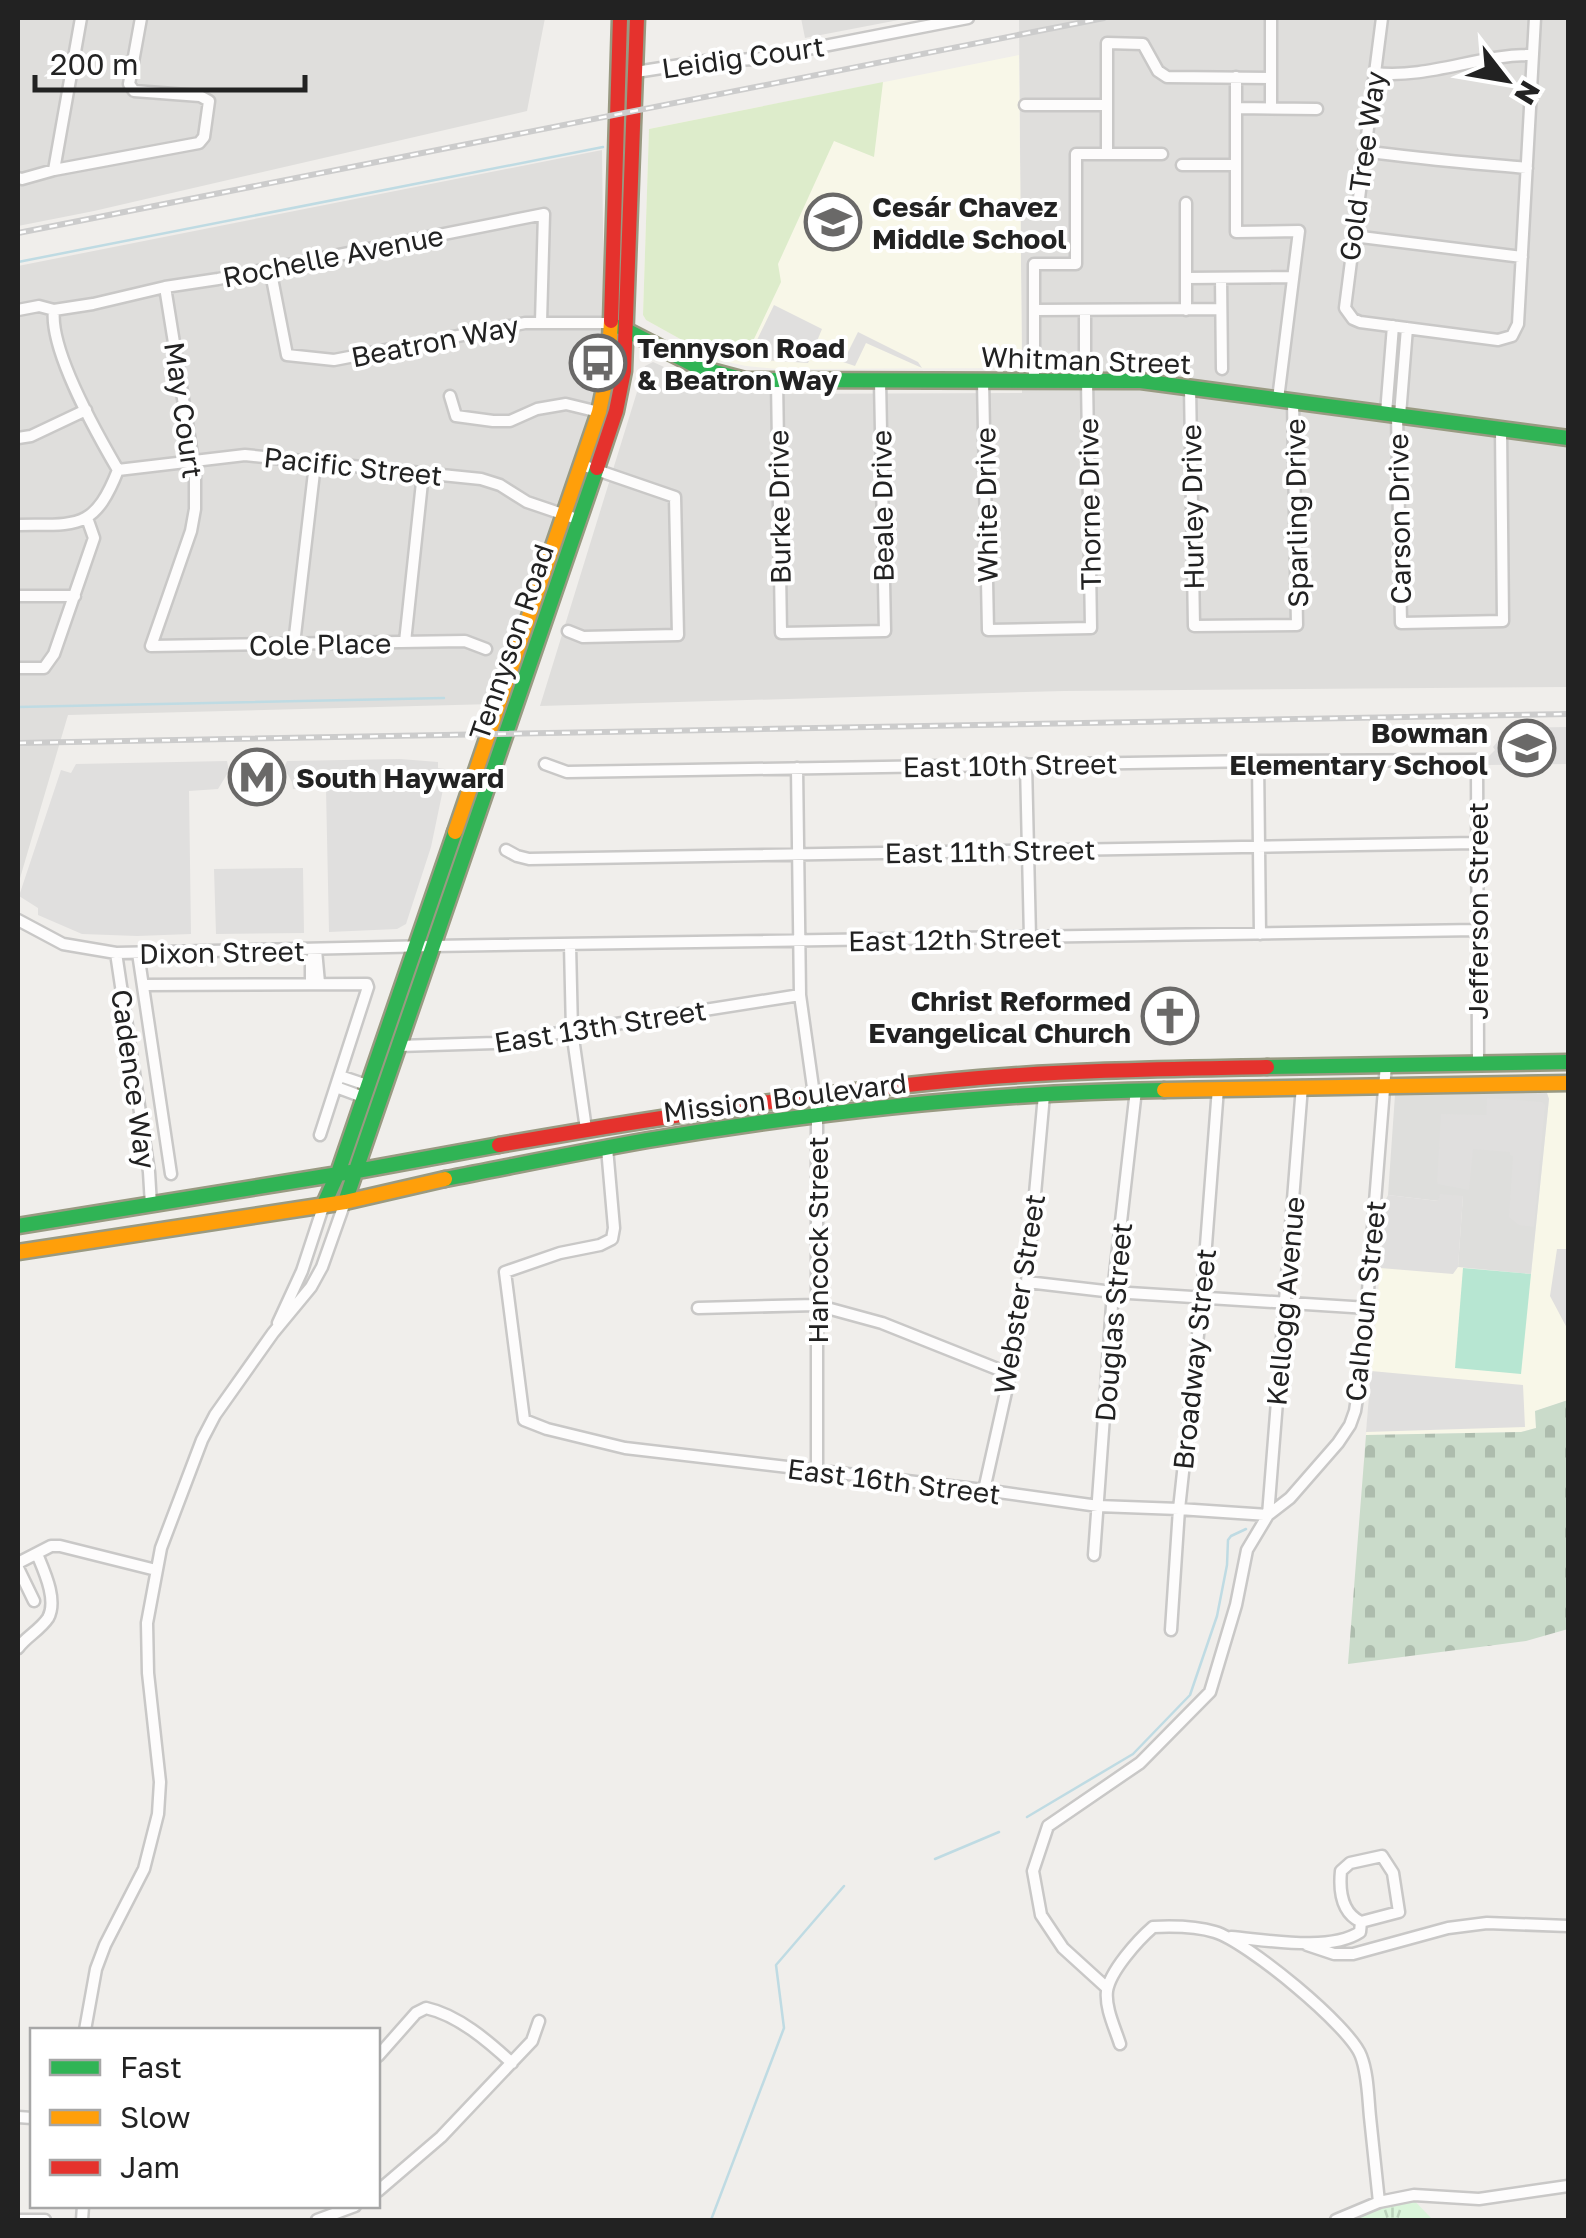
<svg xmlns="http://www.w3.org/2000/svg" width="1586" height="2238" viewBox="0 0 1586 2238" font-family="'Golos Text',sans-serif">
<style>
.residential{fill:#dfdedc}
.education{fill:#f8f7e8}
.religious{fill:#dededc}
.grass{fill:#ddeccb}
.cemetery{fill:url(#cemetery-stones)}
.park{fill:url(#park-tufts)}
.pitch{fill:#b7e6d2}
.parking{fill:#e0dfde}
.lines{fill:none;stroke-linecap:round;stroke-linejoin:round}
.stream{stroke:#bfdbe3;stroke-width:2.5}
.street-casing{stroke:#c9c8c7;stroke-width:15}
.fast-casing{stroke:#999a82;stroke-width:19}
.slow-casing{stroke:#999a82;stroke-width:19}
.jam-casing{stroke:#999a82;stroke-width:19}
.street{stroke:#fdfcfc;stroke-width:10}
.fast{stroke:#30b455;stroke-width:14}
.slow{stroke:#ff9f0a;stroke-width:14}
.jam{stroke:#e5322d;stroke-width:14}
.rail-casing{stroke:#ccc;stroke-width:6}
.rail{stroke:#fff;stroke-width:2.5;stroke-dasharray:8;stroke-linecap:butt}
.labels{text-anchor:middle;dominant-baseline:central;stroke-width:8;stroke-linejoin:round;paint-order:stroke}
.street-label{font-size:28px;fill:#222;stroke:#fff}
.poi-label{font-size:28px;font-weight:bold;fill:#222;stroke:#fff;text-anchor:start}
</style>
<defs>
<pattern id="cemetery-stones" width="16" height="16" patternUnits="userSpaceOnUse" patternTransform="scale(2.5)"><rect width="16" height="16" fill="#cadbca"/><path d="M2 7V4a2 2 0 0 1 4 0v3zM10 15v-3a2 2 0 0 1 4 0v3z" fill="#adbcad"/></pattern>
<pattern id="park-tufts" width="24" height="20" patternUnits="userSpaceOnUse" patternTransform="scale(2.5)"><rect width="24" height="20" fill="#daf5da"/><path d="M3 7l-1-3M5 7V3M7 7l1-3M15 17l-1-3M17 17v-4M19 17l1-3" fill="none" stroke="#bbd2bb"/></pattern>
</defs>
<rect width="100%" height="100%" fill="#f0eeeb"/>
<!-- residential -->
<path class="residential" d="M18,18h527l-18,93 -433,100 -76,15z
M801,18h108l-104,20z
M1019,18h549v669l-504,4 -524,15 105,-340 8,-4 62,28 48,4 259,-1z
M602,150l3,229 -112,325 -425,11 -50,170v-619z"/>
<!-- education -->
<path class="education" d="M1019,55l3,313 -245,1 -31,-3 -28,-6 -72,-40 -3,-5 6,-186z
M1547,1093h21v307l-33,11 1,17 -15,4 -155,3 20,-236 2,-4 76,73 67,6 18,-175z"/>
<!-- religious -->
<path class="religious" d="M1547,1093l2,6 -18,175 -73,-7 5,-71 -24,5 -51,-6 7,-100z"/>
<!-- grass -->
<path class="grass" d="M883,82l-9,75 -40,-16 -56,123 3,18 -27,57v6h-33l-3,15 -72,-40 -3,-5 6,-186z"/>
<!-- cemetery -->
<path class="cemetery" d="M1568,1400v229l-42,12 -178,23 18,-229 155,-3 15,-4 -1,-17z"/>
<!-- park -->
<path class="park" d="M1406,2192l27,28h-82z"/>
<!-- pitch -->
<path class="pitch" d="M1463,1268l68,6 -10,100 -66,-6z"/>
<!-- parking -->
<path class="parking" d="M774,305l48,24 -14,34 -46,-3 1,-4 -3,-2 -3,-14z
M858,332l60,30 4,6 -56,-25 -11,23 -12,-4z
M1568,727v37l-80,1v-8l7,-7 -2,-3 16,-19z
M400,759l38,3v6l7,1 1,6 -15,72 -25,77 -9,5 -68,3 -3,-143h-33l-1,-7 -8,-14 3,-7z
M227,761l2,10 -11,18 -29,2 2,143 -54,2 -55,-2 -44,-19v-7l-19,-12 42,-126 10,3 5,-9z
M303,868l1,65 -88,1 -2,-65z
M1487,1098l55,4 3,3 -11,122 -15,-2 -10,-8 4,-61 -3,-1v-3l-37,-3 -4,41 -32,-6 4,-70 45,1z
M1440,1194l23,2 -5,71 -5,7 -73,-6 6,-69 2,-4 50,6z
M1557,1249h11v88v-7l-18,-34z
M1371,1371l152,14 2,42 -159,5z"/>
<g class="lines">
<!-- stream -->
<path class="stream" d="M18,262l585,-115
M18,707l426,-9
M1027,1817l106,-63 57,-59 27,-79 10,-51 1,-25 3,-4 15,-7
M935,1859l64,-27
M711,2220l73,-192 -8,-63 68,-79"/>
<!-- street casing -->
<g class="street-casing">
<path id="street" d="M1382,18l-37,290 8,11 7,3 138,18 14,-4 6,-12 17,-306
M636,72l70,-11 51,-2 211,-41
M1375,73c54,6 104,-19 158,-18
M1236,77v155l63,-1 -21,168
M1025,105h82
M1271,107v-89
M1236,108l81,1
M1364,151c54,8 108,12 163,17
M1107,154h55
M1182,165h54
M54,170l27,-152
M18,178l4,1 32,-9 145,-27 5,-6 5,-36 -9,-5 -66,-5 -5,-7 12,-66
M1353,236l169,21
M270,268l17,87 47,5 191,-37h86
M1186,278l107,-1
M1221,278l1,91
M165,287l30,186v36l-4,22 -40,115 314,-5 21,8
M18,310l21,-4 15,4 39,-6 72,-17 53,-8 326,-65 -3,108
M54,310c-5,40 43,124 64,160
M1034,310l187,-1
M1085,310v51
M1186,310v-107
M1034,380v-116h42v-110h31v-111l36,1 15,27 9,6 104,1
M777,381l4,252 104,-2 -5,-250
M983,381l5,249 103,-2 -4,-248
M1190,387l4,239 103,-1 -4,-224
M450,396l6,20 37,5h17l27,-12 29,-5 33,8
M1386,413l7,-87
M1397,415l4,208 102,-2 -2,-191
M1400,415l7,-87
M18,438l13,-2 55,-26
M118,470l127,-15 236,24 19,6 27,17 53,18
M18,525c59,-1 76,6 100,-55
M18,596h57
M568,631l15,6 95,-2 -3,-138 -93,-32
M405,642l18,-169
M294,644l21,-180
M18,668h26l10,-14 40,-116 -7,-20
M1258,761l2,173
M545,764l22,8 691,-11 219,-1 1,303
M1026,764l4,174
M797,768l3,227 17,121v357
M506,850l11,6 12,3 947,-16
M18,920l45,24 53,9 317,-7 1044,-16
M570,945l2,86 14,98
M316,950l3,33
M116,953l33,219 2,33
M138,953l33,221
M311,983v-23l5,-10
M143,985l224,-1 1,3 -48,148
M399,1046l96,-3 305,-48
M340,1076l27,9
M336,1087l27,10
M607,1148l7,80 -2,11 -12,6 -40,8 -55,19 19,148 23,9 78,19 359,42 114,16 81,3 89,6 34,-429
M1027,1282l86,10 255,16
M698,1308l118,-3 66,18 128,51
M278,1323l24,-52 22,-67
M984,1490l26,-116 17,-92 17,-187
M1094,1555l19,-263 23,-202
M18,1563l33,-17h9l96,24
M18,1568l16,33
M1171,1630l8,-121 23,-211 16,-210
M18,1648c8,-11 22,-18 30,-30 10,-18 -4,-47 -11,-64
M1231,1937c36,3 99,15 129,-5l1,-10 38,-10 -6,-39 -11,-17 -32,7 -9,8c-2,20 1,42 20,51
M1307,1945l27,9h19l95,-26 39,-5 81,3
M1107,1988l-44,-40 -22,-33 -8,-44 15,-45 92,-63 70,-71 26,-87 11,-55 21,-35 22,-17 48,-55 12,-18 5,-14 7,-45 24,-302
M85,2030l11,-61 9,-24 39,-76 14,-55 2,-32 -12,-109 -1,-50 14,-75 41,-108 13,-25 58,-82 38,-46 11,-20 23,-65
M1120,2044c-5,-16 -15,-36 -13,-53 3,-20 31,-51 46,-64 21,-1 42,-1 62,5 31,9 135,94 146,124 7,18 7,41 9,61 3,28 6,57 9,85
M378,2056l38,-43 10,-5c32,7 62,33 86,55
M18,2117l14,1
M378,2191l63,-54 91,-96 7,-20
M18,2220h27
M82,2220l1,-14
M317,2220l38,-14
M1336,2220l43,-18 35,-7 65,4 89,-13"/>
</g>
<!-- fast casing -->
<g class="fast-casing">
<path id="fast" d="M620,327l80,41 45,12 396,1 427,57
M1267,1067l301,-5
M445,1179c68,-13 135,-27 203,-39 167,-28 346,-48 516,-50
M345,1202l252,-734
M324,1204l14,-31 117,-341
M18,1226l339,-55 142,-26"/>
</g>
<!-- slow casing -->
<g class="slow-casing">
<path id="slow" d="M455,832l144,-420 9,-43 3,-48
M1164,1090l404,-7
M18,1252l327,-50 100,-23"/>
</g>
<!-- jam casing -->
<g class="jam-casing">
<path id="jam" d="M611,321l9,-303
M597,468l19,-57 8,-40 13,-353
M499,1145c159,-28 319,-53 480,-67 96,-8 192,-9 288,-11"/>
</g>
<!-- street -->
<use href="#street" class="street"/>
<!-- fast -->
<use href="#fast" class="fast"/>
<!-- slow -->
<use href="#slow" class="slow"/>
<!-- jam -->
<use href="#jam" class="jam"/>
<!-- rail casing -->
<g class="rail-casing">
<path id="rail" d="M18,233l1086,-215
M18,743l1550,-29"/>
</g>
<!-- rail -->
<use href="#rail" class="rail"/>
</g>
<!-- icons -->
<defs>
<g id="school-ring" transform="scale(2.875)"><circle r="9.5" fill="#fff" stroke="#6a6968" stroke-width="1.5"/><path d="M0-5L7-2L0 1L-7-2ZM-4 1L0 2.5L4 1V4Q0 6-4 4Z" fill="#6a6968"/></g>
<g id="bus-ring" transform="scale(2.875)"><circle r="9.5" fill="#fff" stroke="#6a6968" stroke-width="1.5"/><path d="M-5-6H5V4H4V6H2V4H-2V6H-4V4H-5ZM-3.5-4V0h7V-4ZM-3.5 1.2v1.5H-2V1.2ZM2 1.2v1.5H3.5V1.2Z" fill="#6a6968"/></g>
<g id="metro-ring" transform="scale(2.875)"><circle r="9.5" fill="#fff" stroke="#6a6968" stroke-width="1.5"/><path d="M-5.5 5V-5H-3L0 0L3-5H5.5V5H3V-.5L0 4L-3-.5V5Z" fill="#6a6968"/></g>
<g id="church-ring" transform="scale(2.875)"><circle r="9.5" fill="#fff" stroke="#6a6968" stroke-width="1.5"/><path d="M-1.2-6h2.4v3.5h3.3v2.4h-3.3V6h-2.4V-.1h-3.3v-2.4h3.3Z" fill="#6a6968"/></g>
</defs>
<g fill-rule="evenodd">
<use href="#school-ring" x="833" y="222"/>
<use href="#bus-ring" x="598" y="363"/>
<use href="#school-ring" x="1527" y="748"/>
<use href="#metro-ring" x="257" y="777"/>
<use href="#church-ring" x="1170" y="1016"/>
</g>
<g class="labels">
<!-- street labels -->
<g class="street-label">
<text transform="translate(743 57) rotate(-8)">Leidig Court</text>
<text transform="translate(1362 166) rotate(-82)">Gold Tree Way</text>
<text transform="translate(333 256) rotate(-11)">Rochelle Avenue</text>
<text transform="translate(435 341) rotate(-11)">Beatron Way</text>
<text transform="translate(1086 360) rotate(2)">Whitman Street</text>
<text transform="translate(184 410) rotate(82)">May Court</text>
<text transform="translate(353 466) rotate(6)">Pacific Street</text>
<text transform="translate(1089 504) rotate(-91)">Thorne Drive</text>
<text transform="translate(986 505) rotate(-91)">White Drive</text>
<text transform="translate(882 506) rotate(-91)">Beale Drive</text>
<text transform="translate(779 507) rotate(-91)">Burke Drive</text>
<text transform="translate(1192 507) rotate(-91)">Hurley Drive</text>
<text transform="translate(1296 513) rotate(-91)">Sparling Drive</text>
<text transform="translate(1399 519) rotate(-91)">Carson Drive</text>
<text transform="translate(511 642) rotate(-71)">Tennyson Road</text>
<text transform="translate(320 644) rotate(-1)">Cole Place</text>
<text transform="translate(1010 765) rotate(-1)">East 10th Street</text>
<text transform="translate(990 851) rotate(-1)">East 11th Street</text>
<text transform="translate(1477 911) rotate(-90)">Jefferson Street</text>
<text transform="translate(955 939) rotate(-1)">East 12th Street</text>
<text transform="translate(222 952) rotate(-1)">Dixon Street</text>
<text transform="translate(600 1026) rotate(-9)">East 13th Street</text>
<text transform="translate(134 1079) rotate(82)">Cadence Way</text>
<text transform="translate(785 1097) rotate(-7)">Mission Boulevard</text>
<text transform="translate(817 1240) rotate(-90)">Hancock Street</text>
<text transform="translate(1019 1294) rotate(-81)">Webster Street</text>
<text transform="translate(1285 1301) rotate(-85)">Kellogg Avenue</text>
<text transform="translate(1365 1301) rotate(-84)">Calhoun Street</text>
<text transform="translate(1113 1322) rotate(-85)">Douglas Street</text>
<text transform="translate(1194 1359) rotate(-84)">Broadway Street</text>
<text transform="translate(894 1481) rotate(7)">East 16th Street</text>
</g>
<!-- poi labels -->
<g class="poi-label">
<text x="872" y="206">Cesár Chavez<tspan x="872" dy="32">Middle School</tspan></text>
<text x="637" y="347">Tennyson Road<tspan x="637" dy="32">&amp; Beatron Way</tspan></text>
<text x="1488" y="732" text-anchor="end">Bowman<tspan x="1488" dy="32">Elementary School</tspan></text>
<text x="296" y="777">South Hayward</text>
<text x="1131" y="1000" text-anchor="end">Christ Reformed<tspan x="1131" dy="32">Evangelical Church</tspan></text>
</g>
</g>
<!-- border -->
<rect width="1586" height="2238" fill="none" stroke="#222222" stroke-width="40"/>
<!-- legend -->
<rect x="30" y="2028" width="350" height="180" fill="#ffffff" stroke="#a7a7a7" stroke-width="2.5"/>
<rect x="50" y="2060" width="50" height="15" fill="#30b455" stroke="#a7a7a7" stroke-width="2.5"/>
<text x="120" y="2078" font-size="30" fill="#222222">Fast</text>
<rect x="50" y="2110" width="50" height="15" fill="#ff9f0a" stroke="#a7a7a7" stroke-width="2.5"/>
<text x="120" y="2128" font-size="30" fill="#222222">Slow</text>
<rect x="50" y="2160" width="50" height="15" fill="#e5322d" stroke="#a7a7a7" stroke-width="2.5"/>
<text x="120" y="2178" font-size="30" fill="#222222">Jam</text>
<!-- north arrow -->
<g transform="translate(1506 80) rotate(121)" stroke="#ffffff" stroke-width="8" paint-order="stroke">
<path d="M0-8L18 38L0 25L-18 38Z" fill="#222222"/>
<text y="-15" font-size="28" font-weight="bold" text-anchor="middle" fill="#222222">N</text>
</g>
<!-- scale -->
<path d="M35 75v15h270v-15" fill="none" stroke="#222222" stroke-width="5"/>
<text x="50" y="75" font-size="30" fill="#222222" stroke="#ffffff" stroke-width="8" paint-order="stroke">200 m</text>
</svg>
